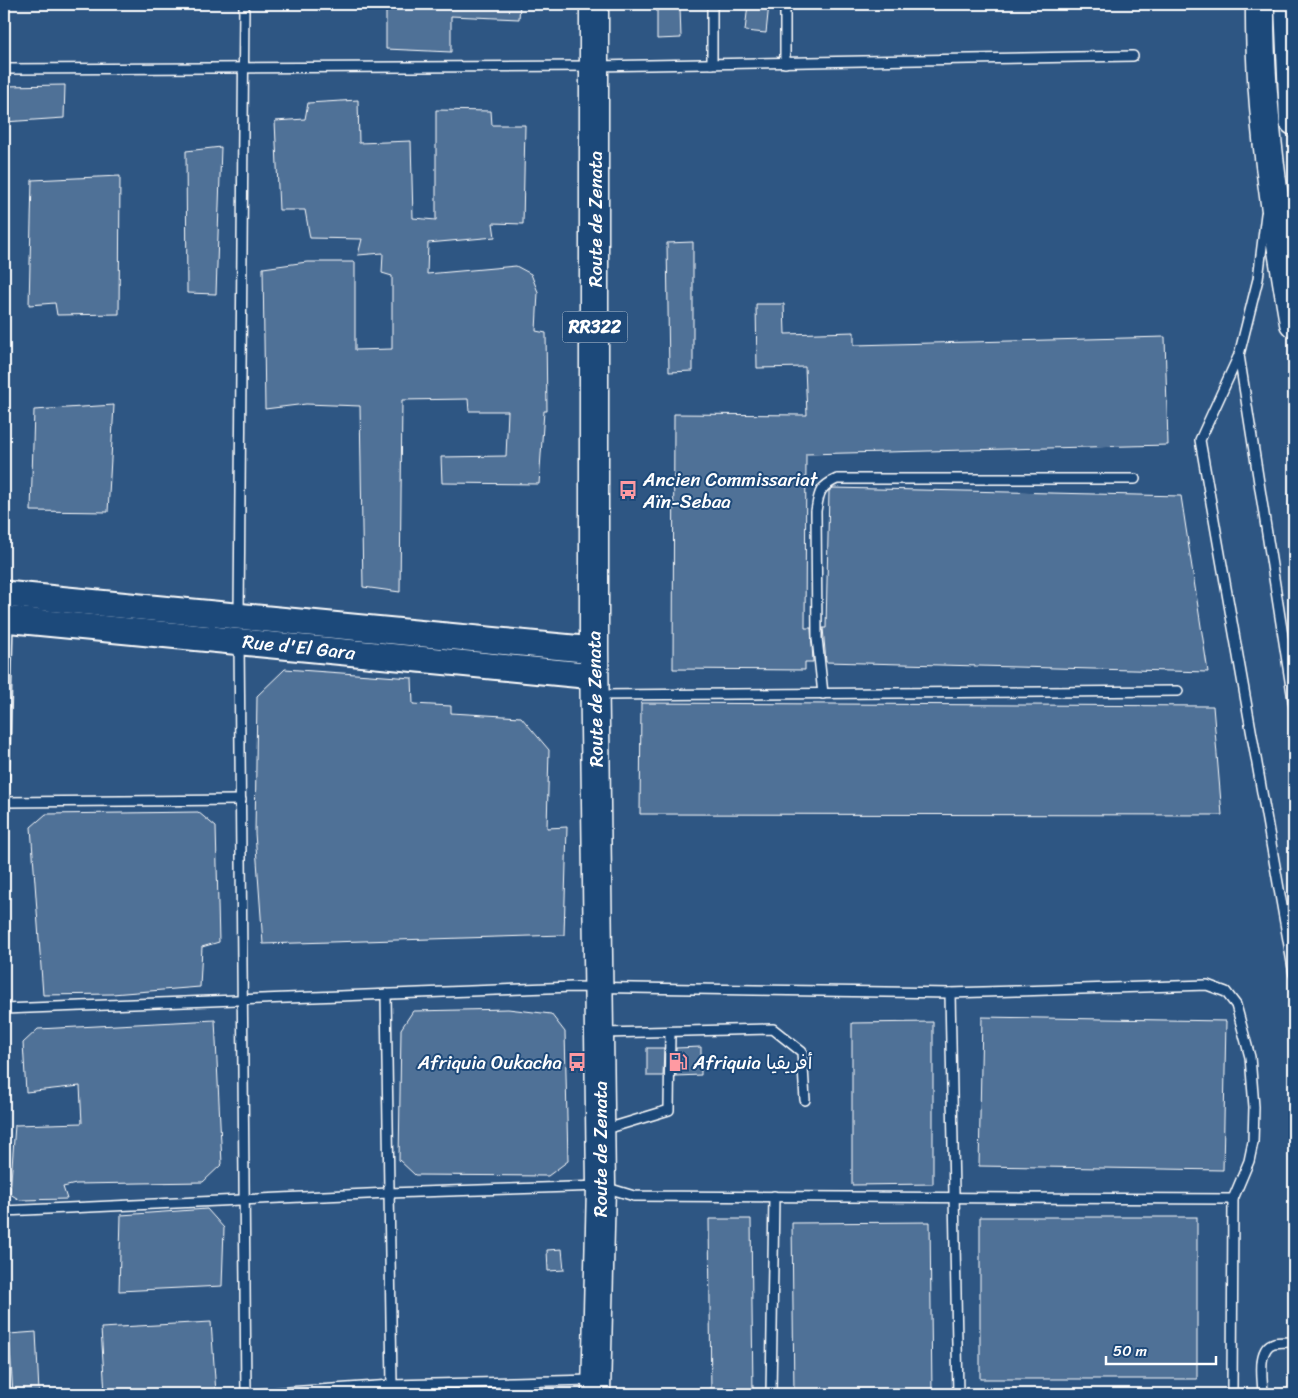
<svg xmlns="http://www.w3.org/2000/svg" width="1298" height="1398" viewBox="0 0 1298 1398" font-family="Sriracha,'Playpen Sans Arabic',sans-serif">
<rect width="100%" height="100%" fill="#1f4a7a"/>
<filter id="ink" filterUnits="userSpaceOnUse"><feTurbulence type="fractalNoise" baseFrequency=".02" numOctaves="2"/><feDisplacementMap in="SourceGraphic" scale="10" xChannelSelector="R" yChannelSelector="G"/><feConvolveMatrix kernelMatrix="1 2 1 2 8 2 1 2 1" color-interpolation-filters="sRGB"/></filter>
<g filter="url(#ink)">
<rect fill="#2e5683" x="4" y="4" width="1290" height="1390"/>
<g fill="#507197" stroke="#fff">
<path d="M386,4h134l-1,15 -68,-3v36l-65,-3z"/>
<path d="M748,4h21l-3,29 -21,-2z"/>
<path d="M657,8h23l1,30 -24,1z"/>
<path d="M65,85l-1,33 -60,4v-36z"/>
<path d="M358,100l1,43 52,-2 2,77 23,2v-110l55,1 1,14h33l-2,99 -30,-1 2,14 -67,6 -1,31 89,-8 15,8 7,18 -2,39 10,2 1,78h-3l-5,73 -97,-1 -1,-26 65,-1 2,-45h-39l-1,-12 -66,1 -2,192 -37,-5 -3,-181 -54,-2 -41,5 -2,-141 44,-6h48v88l37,-1v-73l-10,-3 1,-20 -25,2 4,-16 -52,-1 -5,-28h-26l-4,-89 30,-2 3,-16z"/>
<path d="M221,147l-5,147 -29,-1 -1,-142z"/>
<path d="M120,176l-1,138 -62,1 -2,-12 -26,2 3,-125z"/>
<path d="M693,242v129l-24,1 -2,-129z"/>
<path d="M756,304h28l1,30 69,-2v13l311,-8 3,108 -362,9 -1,174h6l2,34h-8v8l-132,-1 1,-255 133,1 -2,-48 -48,1z"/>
<path d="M114,405l-6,107 -77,-1 3,-101z"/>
<path d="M833,488l348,8 27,176 -382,-10 -3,-34h3l3,-137z"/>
<path d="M285,669l127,9 1,26 38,2v7l70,4 28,33 -2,78 20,-1 -3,108 -301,9 -8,-111 2,-137z"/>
<path d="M641,703l572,3 9,109 -582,-1z"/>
<path d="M198,812l18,15 3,115 -17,5 -2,40 -88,7 -69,1 -12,-168 15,-13z"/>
<path d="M508,1009l43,5 14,18 3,129 -20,15 -133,-1 -16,-15 2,-131 12,-18z"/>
<path d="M982,1017l244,4 -3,149 -244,-4z"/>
<path d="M215,1020l7,144 -19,18 -127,2 -13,3 4,12 -47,1 -10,-6 5,-69 67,-2 -2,-37 -54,6 -3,-49 15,-14z"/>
<path d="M933,1022v162l-81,1v-162z"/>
<path d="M701,1047v28l-25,1v-28z"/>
<path d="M647,1048h17l-1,28h-16z"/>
<path d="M207,1209l17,19 -2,58 -103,5 2,-76z"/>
<rect x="980" y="1217" width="217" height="162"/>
<path d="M709,1219h42l2,175h-42z"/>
<path d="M930,1222l2,172h-138l-2,-171z"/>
<path d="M562,1249l2,21 -16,1 -1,-21z"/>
<path d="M211,1322l5,71 -111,1 -4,-66z"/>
<path d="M36,1332l3,60 -26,2 -4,-60z"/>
</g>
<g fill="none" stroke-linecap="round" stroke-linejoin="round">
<g stroke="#fff" stroke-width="12">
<g id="lane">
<path d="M712,4v60"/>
<path d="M785,4v59"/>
<path d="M4,69l591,-3 538,-10"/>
<path d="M1266,214l-8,65 -19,76 55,351"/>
<path d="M1239,355l-39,85 94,534"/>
<path d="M239,615l5,-611"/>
<path d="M239,642l7,752"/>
<path d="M823,694l-6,-56 -1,-127c3,-18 3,-24 21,-32h298"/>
<path d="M598,695l580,-4"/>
<path d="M4,790l4,-170"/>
<path d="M4,802l237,-2"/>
<path d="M950,993l8,401"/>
<path d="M386,994l6,391"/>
<path d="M4,1009l569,-22 377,6 257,-8 19,7 10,13 14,52 4,50 -1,35 -4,19 -16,38 -1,195"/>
<path d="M603,1033l170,-4 29,23 3,48"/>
<path d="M603,1130l66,-20 1,-78"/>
<path d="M4,1211l385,-18 212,-7 33,10 599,3"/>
<path d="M259,1394l133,-9 201,-5"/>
<path d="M771,1394l3,-198"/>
<path d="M1263,1394c0,-13 -7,-46 11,-51 6,-1 14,-1 20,-1"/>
</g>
</g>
<g stroke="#fff" stroke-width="29">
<g id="secondary">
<path d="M4,594l590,56"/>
<path d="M4,619l590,57"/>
</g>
</g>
<g stroke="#fff" stroke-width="31">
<g id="primary">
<path d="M594,4v646l7,536 -5,208"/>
<path d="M1260,4c-1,107 16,214 34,319"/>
<path d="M1289,4l5,117"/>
</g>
</g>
<use href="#lane" stroke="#1f4a7a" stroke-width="9"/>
<use href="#secondary" stroke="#1f4a7a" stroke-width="25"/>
<use href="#primary" stroke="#1f4a7a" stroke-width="28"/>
</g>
</g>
<defs>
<g id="bus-bare" transform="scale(1.5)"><path d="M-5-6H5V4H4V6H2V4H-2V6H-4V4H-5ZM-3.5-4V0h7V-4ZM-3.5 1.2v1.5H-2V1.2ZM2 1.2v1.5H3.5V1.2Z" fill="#ff9aa2" stroke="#1f4a7a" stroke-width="2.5" paint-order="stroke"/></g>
<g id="fuel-bare" transform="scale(1.5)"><path d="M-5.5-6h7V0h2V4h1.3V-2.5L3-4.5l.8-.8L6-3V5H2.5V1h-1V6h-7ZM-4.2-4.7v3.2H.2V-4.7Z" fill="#ff9aa2" stroke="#1f4a7a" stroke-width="2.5" paint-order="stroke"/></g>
</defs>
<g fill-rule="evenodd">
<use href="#bus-bare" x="628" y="490"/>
<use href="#bus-bare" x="577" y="1062"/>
<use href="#fuel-bare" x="678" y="1062"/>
</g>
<g text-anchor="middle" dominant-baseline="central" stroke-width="4" stroke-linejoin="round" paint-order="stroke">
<rect fill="#1f4a7a" stroke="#bcc9d7" stroke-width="1" x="562.5" y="311.5" width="65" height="31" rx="4"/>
<g font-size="18" font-weight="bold" fill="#fff">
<text x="595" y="327">RR322</text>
</g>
<g font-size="19" fill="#fff" stroke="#1f4a7a">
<text transform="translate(595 219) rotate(-90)">Route de Zenata</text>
<text transform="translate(299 647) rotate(6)">Rue d'El Gara</text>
<text transform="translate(595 699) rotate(-91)">Route de Zenata</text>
<text transform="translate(600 1149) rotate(-90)">Route de Zenata</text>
</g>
<g font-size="19" fill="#fff" stroke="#1f4a7a" text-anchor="start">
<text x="643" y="479">Ancien Commissariat<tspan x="643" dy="22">Aïn-Sebaa</tspan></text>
<text x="562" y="1062" text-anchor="end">Afriquia Oukacha</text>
<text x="693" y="1062">Afriquia أفريقيا</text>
</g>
</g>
<rect width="1298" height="1398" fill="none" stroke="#1f4a7a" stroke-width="20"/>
<rect x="10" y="10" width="1278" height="1378" fill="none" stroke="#fff" stroke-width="2" filter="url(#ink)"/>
<path d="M1106 1356v8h110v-8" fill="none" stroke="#ffffff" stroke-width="2.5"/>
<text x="1113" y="1356" font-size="15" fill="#ffffff" stroke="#1f4a7a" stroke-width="4" paint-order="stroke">50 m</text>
</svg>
